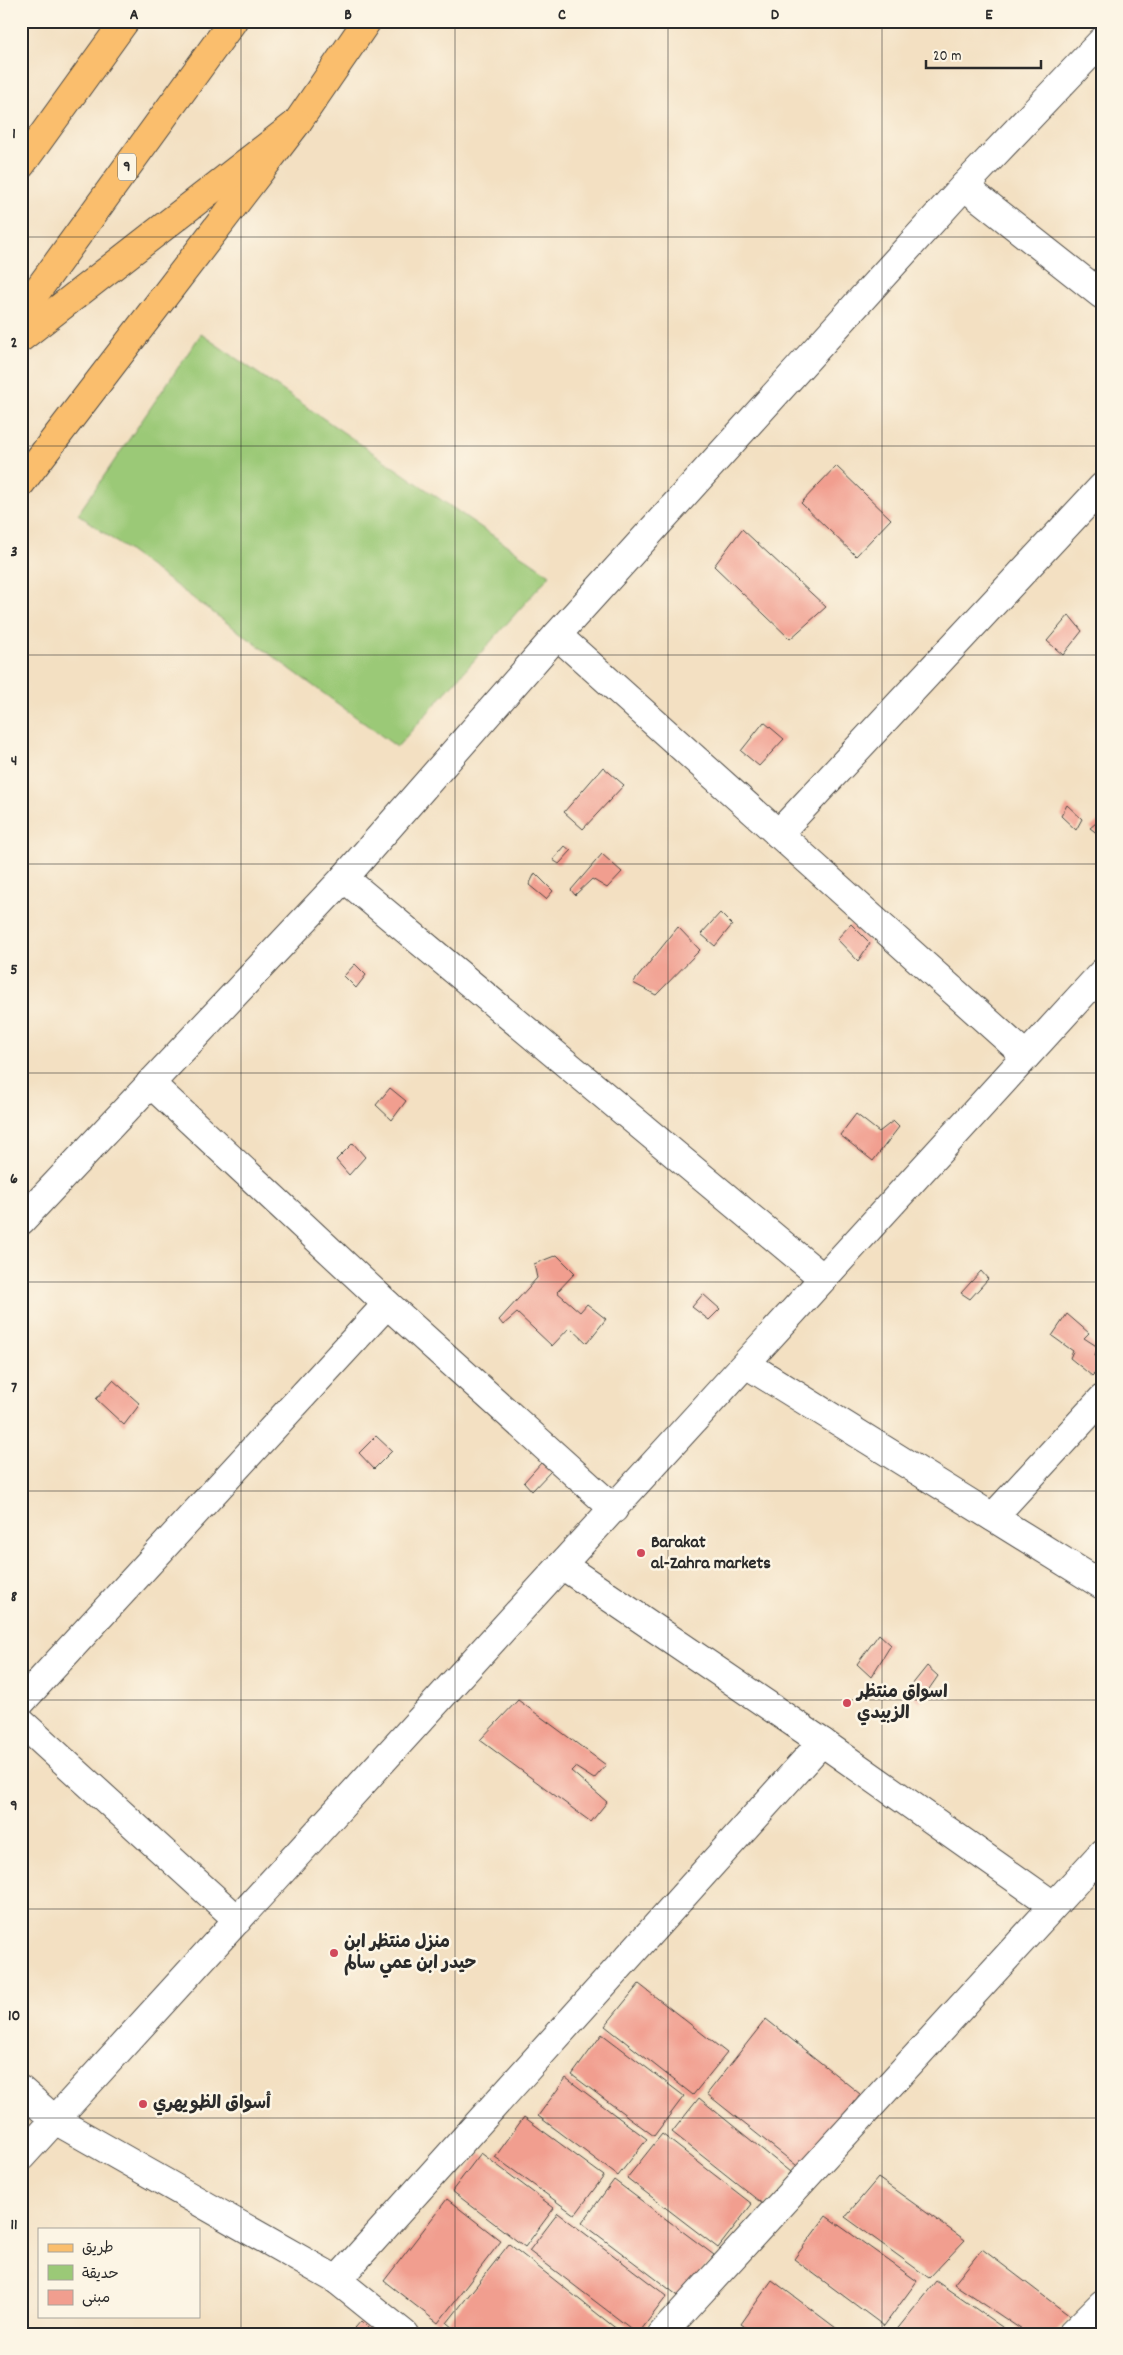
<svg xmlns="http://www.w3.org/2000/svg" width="1123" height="2355" viewBox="0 0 1123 2355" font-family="Dekko,'Playpen Sans Arabic',sans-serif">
<rect width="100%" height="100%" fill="#fcf5e5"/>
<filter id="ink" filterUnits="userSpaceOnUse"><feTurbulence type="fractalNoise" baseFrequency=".02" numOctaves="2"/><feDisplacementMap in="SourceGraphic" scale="10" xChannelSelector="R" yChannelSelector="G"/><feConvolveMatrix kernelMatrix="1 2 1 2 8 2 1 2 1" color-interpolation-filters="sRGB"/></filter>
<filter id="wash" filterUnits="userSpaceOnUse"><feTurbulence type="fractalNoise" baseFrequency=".0096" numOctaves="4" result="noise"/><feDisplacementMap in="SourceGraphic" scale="20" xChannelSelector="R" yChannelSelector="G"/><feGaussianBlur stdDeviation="1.12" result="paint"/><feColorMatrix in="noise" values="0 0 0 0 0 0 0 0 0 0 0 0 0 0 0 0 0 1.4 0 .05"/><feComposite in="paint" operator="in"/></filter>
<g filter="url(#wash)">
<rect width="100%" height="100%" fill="#f3e0c2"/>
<path fill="#9bc977" stroke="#637a51" d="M201,334l349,241 -153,172 -319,-233z"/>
<g id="blocks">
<g fill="#f19e8f">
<path d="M836,466l55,53 -35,37 -55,-53z"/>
<path d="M742,529l84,78 -36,32 -76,-73z"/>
<path d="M1069,615l13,16 -19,24 -16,-14z"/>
<path d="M764,722l20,17 -25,27 -18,-15z"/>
<path d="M603,767l21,18 -41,44 -19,-17z"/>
<path d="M1067,805l15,14 -6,11 -15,-14z"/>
<path d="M1102,818v19l-12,-9z"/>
<path d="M565,846l6,5 -12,13 -6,-4z"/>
<path d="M602,854l20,18 -15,16 -15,-9 -17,16 -4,-5z"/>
<path d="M535,873l18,18 -7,8 -17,-14z"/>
<path d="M720,913l12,12 -17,21 -14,-12z"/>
<path d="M851,924l19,19 -12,18 -21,-22z"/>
<path d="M678,927l22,23 -44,45 -23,-12z"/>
<path d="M355,964l11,11 -10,13 -12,-12z"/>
<path d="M390,1088l16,13 -14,19 -16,-15z"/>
<path d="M856,1114l23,18 14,-11 6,6 -26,34 -33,-26z"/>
<path d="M353,1143l12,14 -16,18 -13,-15z"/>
<path d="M557,1255l18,18 -18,19 23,20 7,-8 19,15 -19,24 -17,-16 -18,19 -35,-33 -14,12 -4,-5 38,-42 -3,-14z"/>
<path d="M981,1271l7,8 -18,20 -9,-6z"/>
<path d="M703,1294l17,15 -11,11 -17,-13z"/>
<path d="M1067,1314l22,19 -5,5 14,9 -3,8 7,11 -10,10 -22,-18 3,-7 -21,-15z"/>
<path d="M113,1380l27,24 -16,21 -28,-26z"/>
<path d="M376,1436l16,15 -18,18 -15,-16z"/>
<path d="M541,1463l10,8 -19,20 -8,-9z"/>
<path d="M879,1634l12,11 -20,32 -14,-13z"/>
<path d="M927,1666l11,10 -18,26 -13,-11z"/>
<path d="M518,1700l88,65 -12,14 -19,-12 -4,4 36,31 -16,20 -111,-82z"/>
<path d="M639,1984l88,69 -34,42 -88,-69z"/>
<path d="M766,2019l94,75 -59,75 -94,-75z"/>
<path d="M602,2034l82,62 -30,40 -82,-61z"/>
<path d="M566,2078l81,61 -29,37 -80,-60z"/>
<path d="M699,2098l91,74 -26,33 -92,-73z"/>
<path d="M524,2117l80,59 -29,39 -80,-58z"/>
<path d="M662,2134l90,70 -34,44 -91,-70z"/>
<path d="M481,2153l73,55 -29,39 -73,-56z"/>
<path d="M878,2178l87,62 -36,38 -84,-61z"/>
<path d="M614,2180l100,75 -33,43 -99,-75z"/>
<path d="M447,2199l54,42 -63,82 -54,-42z"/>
<path d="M558,2213l109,83 -29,38 -109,-83z"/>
<path d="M826,2216l91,65 -33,45 -90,-67z"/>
<path d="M509,2244l114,90h-163l-13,-11z"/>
<path d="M982,2249l88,67 -15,18h-27l-74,-50z"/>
<path d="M772,2280l72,54h-89l-14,-10z"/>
<path d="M936,2281l76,53h-114l-3,-2z"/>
<path d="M361,2321l15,13h-26z"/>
</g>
</g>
</g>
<g filter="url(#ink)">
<use href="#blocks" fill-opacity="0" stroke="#494642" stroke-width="1"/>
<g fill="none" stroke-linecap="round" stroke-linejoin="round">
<g stroke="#494642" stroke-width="30">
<g id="minor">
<path d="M964,186l138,109"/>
<path d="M557,635l469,421"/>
<path d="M778,834l324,-347"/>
<path d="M344,878l479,400"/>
<path d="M150,1083l237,221 227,205"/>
<path d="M21,1221l323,-343 213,-243 407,-449 138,-145"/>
<path d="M746,1364l356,221"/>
<path d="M993,1517l109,-118"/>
<path d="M562,1565l260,177 231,163"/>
<path d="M21,1702l366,-398"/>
<path d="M21,1722l217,198"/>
<path d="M21,2090l34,30 282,160 67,54"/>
<path d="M21,2157l1081,-1184"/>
<path d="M337,2280l485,-538"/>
<path d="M662,2334l440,-481"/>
<path d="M1072,2334l30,-30"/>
</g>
</g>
<g stroke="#494642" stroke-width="30">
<path id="major" d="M21,483l276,-360 70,-102"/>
</g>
<g stroke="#494642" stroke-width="30">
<g id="highway">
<path d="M21,165l104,-144"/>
<path d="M21,313l212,-292"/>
<path d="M21,338l276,-215"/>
</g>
</g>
<use href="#minor" stroke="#fff" stroke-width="28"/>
<use href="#major" stroke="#fabe6d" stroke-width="28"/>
<use href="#highway" stroke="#fabe6d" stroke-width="28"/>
</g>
</g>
<path fill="none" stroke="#2b2b2b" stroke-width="1" stroke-opacity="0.55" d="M241,21v2313M455,21v2313M668,21v2313M882,21v2313M21,237h1081M21,446h1081M21,655h1081M21,864h1081M21,1073h1081M21,1282h1081M21,1491h1081M21,1700h1081M21,1909h1081M21,2118h1081"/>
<g fill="#d1495b" stroke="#fcf5e5" stroke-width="2">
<circle cx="641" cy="1553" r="5"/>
<circle cx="847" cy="1703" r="5"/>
<circle cx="334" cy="1953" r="5"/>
<circle cx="143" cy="2104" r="5"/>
</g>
<g text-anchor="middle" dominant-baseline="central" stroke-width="5" stroke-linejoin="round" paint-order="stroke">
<rect fill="#fcf5e5" stroke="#6a6863" stroke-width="1" x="118" y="153.5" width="18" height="27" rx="4"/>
<g font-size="16" font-weight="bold" fill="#2b2b2b">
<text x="127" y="167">9</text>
</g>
<g font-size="18" font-weight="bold" fill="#2b2b2b" stroke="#fcf5e5" text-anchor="start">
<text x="651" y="1543">Barakat<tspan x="651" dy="21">al-Zahra markets</tspan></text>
<text x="857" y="1693">اسواق منتظر<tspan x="857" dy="21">الزبيدي</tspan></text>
<text x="344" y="1943">منزل منتظر ابن<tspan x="344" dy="21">حيدر ابن عمي سالم</tspan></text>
<text x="153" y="2104">أسواق الظويهري</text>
</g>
</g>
<rect width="1123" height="2355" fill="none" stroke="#fcf5e5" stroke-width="55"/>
<rect x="38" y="2228" width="162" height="90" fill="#fcf5e5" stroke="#a8a49b"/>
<rect x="48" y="2244" width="25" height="8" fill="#fabe6d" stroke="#a8a49b"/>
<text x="82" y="2252" font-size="15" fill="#2b2b2b">طريق</text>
<rect x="48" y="2265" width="25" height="15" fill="#9bc977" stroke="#a8a49b"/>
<text x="82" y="2278" font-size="15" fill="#2b2b2b">حديقة</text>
<rect x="48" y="2290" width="25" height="15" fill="#f19e8f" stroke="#a8a49b"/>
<text x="82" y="2302" font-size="15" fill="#2b2b2b">مبنى</text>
<path d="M926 60v8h115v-8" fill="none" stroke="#2b2b2b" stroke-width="2.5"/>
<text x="933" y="60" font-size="15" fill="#2b2b2b" stroke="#fcf5e5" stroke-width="4" paint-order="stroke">20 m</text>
<rect x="28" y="28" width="1068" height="2300" fill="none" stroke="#2b2b2b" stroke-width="2"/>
<g font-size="16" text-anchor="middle" font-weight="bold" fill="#2b2b2b">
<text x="134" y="19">A</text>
<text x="348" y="19">B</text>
<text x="562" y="19">C</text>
<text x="775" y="19">D</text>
<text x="989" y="19">E</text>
<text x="14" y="138">1</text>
<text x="14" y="347">2</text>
<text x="14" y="556">3</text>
<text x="14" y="765">4</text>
<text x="14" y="974">5</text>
<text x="14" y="1183">6</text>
<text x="14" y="1392">7</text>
<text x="14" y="1601">8</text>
<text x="14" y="1810">9</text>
<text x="14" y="2020">10</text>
<text x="14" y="2229">11</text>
</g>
</svg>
